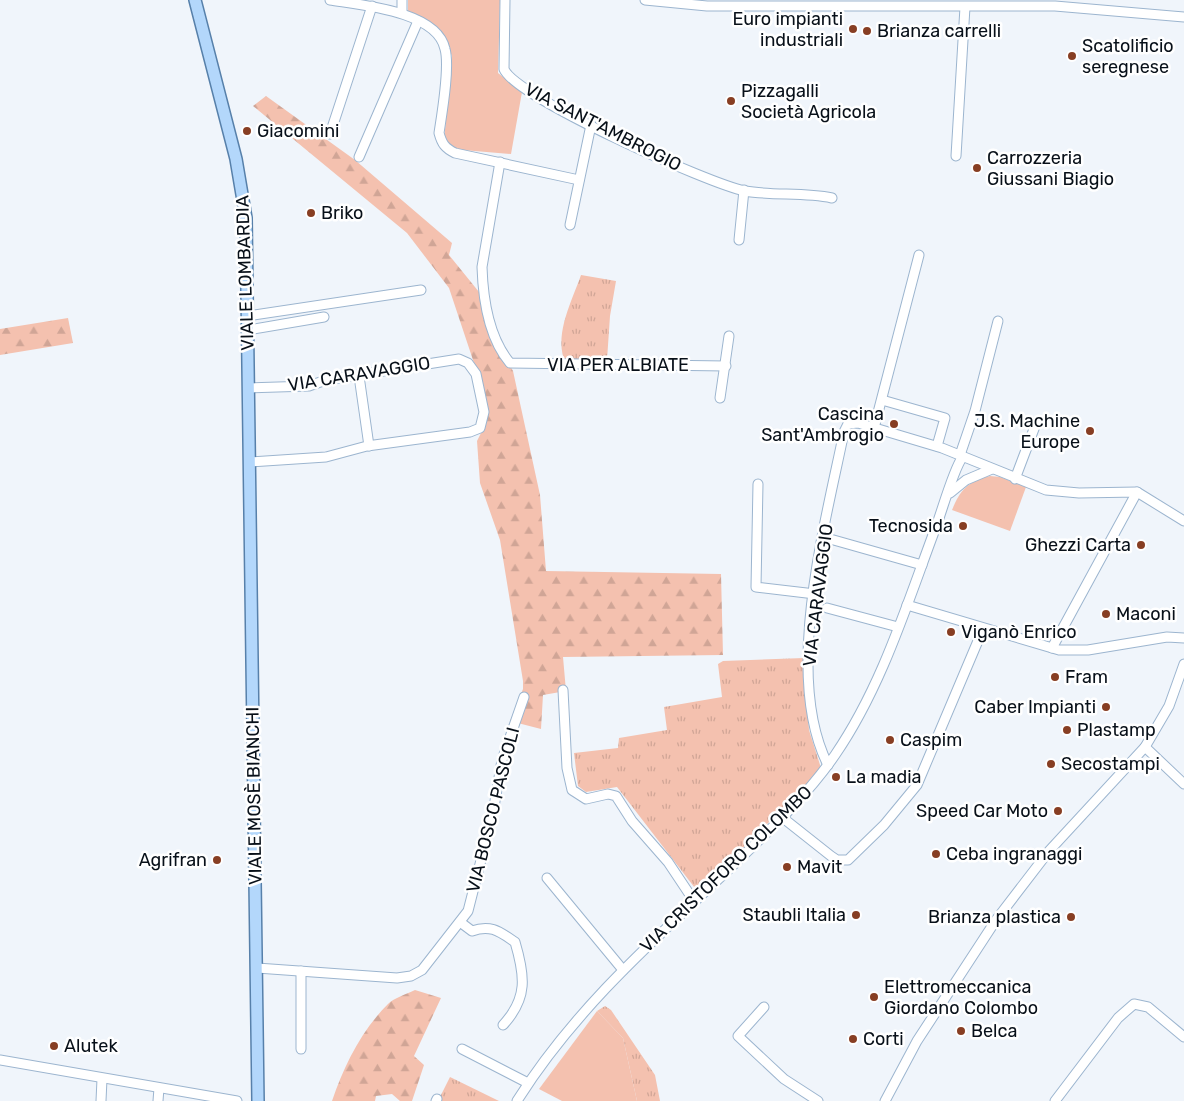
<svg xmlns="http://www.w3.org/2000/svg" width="1184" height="1101" viewBox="0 0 1184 1101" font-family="Rubik,sans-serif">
<defs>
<pattern id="grass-tufts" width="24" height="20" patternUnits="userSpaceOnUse" patternTransform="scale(1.25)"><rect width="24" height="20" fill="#f4c1af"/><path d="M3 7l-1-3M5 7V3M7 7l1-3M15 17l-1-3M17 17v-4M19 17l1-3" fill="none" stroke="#d0a596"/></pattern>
<pattern id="forest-firs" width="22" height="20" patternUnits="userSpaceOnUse" patternTransform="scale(1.25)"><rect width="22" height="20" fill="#f4c1af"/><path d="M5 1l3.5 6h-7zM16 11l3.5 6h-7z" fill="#d0a596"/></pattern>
</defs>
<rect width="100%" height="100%" fill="#f0f5fb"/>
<g fill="url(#grass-tufts)">
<path d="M581,275l35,6 -6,35 -3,44 -43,-1c-9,-27 8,-58 17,-84z"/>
<path d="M804,658l5,72 12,38 -9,12 -114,112 -81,-105 -31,5 -8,-6 -4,-33 44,-5 1,-10 48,-8 -3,-23 58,-10 -4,-33 5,-3z"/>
<path d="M605,1006l6,4 44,65 5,26h-23l-14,-63 -26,-27z"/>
<path d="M450,1077l49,24h-61z"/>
</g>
<g fill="url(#forest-firs)">
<path d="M266,96l89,64 97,83 -3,12 30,37 8,34 26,45 27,124 6,76 175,3 2,81 -160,2 3,34 -23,4 -2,34 -31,-8 13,-32v-8l-23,-141 -20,-57 -3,-42 8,-16 2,-11 -5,-27 -33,-99 -42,-55 -154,-127z"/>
<path d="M68,318l5,25 -73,12v-26z"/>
<path d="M415,990l26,8 -27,58 10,9 -12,36h-12l-8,-7 -16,2 -1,5h-43c12,-35 29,-70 56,-97 6,-6 19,-10 27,-14z"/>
</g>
<g fill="#f4c1af">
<path d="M408,0h92l-2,73 24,19 -11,62 -60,-5 -7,-9 8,-84 -9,-21 -35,-24z"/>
<path d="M990,476l10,1 26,10 -16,44 -58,-21c8,-20 16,-29 38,-34z"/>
<path d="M597,1011l26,27 14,63h-75l-23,-12z"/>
</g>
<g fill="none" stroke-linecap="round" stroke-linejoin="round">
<g stroke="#9cb5cf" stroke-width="11">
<g id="minor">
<path d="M330,0c31,5 107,11 115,49 5,18 -3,64 -6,84 3,11 6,15 16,20l124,27"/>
<path d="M505,0l-1,69c11,28 205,115 241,122 28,5 59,1 87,7"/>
<path d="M645,0l62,6h348l129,11"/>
<path d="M402,13v-13"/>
<path d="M330,134l42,-128"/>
<path d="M956,156l9,-149"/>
<path d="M359,157l59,-136"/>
<path d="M500,162l-18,105c1,32 7,71 28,96l216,3"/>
<path d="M570,225l21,-100"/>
<path d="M739,240l5,-50"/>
<path d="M247,316l174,-26"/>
<path d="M248,330l76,-13"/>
<path d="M359,376l10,70"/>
<path d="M249,388l60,-2 17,-6 133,-21 9,4 8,11 8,38 -4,16 -10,4 -103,14 -41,11 -76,5"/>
<path d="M720,398l9,-62"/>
<path d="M882,400l63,18 -8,28"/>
<path d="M874,428l45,-173"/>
<path d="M962,458l-1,-6 14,-41 23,-90"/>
<path d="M1015,479l22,-58"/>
<path d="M758,484l-2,103 59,7"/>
<path d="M950,493l16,-13 26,-11"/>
<path d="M823,537l99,28"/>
<path d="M907,605l152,45h29l79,-13 17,1"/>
<path d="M827,608l71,19"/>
<path d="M1052,648l85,-156"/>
<path d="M563,690l4,78 5,22 14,9 22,-5 8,2 16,25 36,41 26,39"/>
<path d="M1145,747l39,37"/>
<path d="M828,765c-45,-88 -3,-240 16,-333l4,-8 10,-1 84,25 104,42 33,3 58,-1 47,29"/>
<path d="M783,818l48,38 6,4h11l36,-35 33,-40 66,-156"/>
<path d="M547,878l76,92"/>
<path d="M460,922l12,9c19,-7 28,1 43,11 10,34 13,56 -12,83"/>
<path d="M257,968l140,10 14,-2 11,-6 46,-59 25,-98 9,-53 22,-63"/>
<path d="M301,971v78"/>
<path d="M764,1007l-26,29 46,43 34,22"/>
<path d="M462,1049l66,34"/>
<path d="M0,1060l237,41"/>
<path d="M101,1101l1,-22"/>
<path d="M158,1101l1,-13"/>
<path d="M436,1101l1,-2"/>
<path d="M517,1101c55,-88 132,-157 207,-227 39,-38 80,-74 111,-119 46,-67 71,-148 99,-223 7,-17 19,-62 28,-74"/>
<path d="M885,1101l32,-60 79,-121 53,-69 96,-104 24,-41 15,-42"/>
<path d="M1055,1101l63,-83 16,-14 14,3 36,30"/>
</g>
</g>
<g stroke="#5780aa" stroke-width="14">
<path id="major" d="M195,0l41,159 10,59 12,883"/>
</g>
<use href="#minor" stroke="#fff" stroke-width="9"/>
<use href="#major" stroke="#b3d7fb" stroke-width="11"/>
</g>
<g fill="#873e23" stroke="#fff" stroke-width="2">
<circle cx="853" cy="29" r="5"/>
<circle cx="867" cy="31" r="5"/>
<circle cx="1072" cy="56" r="5"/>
<circle cx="731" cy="101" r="5"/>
<circle cx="247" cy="131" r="5"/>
<circle cx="977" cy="168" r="5"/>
<circle cx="311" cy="213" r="5"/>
<circle cx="894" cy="424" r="5"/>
<circle cx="1090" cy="431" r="5"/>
<circle cx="963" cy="526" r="5"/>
<circle cx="1141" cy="545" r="5"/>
<circle cx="1106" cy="614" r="5"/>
<circle cx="951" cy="632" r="5"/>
<circle cx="1055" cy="677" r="5"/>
<circle cx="1106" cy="707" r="5"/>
<circle cx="1067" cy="730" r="5"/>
<circle cx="890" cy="740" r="5"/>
<circle cx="1051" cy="764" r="5"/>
<circle cx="836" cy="777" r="5"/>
<circle cx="1058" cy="811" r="5"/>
<circle cx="936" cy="854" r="5"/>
<circle cx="217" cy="860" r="5"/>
<circle cx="787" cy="867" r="5"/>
<circle cx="856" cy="915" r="5"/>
<circle cx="1071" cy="917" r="5"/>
<circle cx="874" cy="997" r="5"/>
<circle cx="961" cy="1031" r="5"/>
<circle cx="853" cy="1039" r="5"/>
<circle cx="54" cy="1046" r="5"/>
</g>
<g text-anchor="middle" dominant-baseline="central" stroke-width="5" stroke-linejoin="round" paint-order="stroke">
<g font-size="18" fill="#081019" stroke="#fff" text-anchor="start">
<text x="843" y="19" text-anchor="end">Euro impianti<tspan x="843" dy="21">industriali</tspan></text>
<text x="877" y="31">Brianza carrelli</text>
<text x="1082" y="46">Scatolificio<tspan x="1082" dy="21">seregnese</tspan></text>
<text x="741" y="91">Pizzagalli<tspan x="741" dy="21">Società Agricola</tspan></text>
<text x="257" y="131">Giacomini</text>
<text x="987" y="158">Carrozzeria<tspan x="987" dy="21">Giussani Biagio</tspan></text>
<text x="321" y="213">Briko</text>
<text x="884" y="414" text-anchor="end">Cascina<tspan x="884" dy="21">Sant'Ambrogio</tspan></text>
<text x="1080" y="421" text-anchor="end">J.S. Machine<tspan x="1080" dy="21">Europe</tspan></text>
<text x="953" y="526" text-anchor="end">Tecnosida</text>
<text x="1131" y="545" text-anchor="end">Ghezzi Carta</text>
<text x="1116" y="614">Maconi</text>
<text x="961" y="632">Viganò Enrico</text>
<text x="1065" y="677">Fram</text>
<text x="1096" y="707" text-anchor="end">Caber Impianti</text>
<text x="1077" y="730">Plastamp</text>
<text x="900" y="740">Caspim</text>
<text x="1061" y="764">Secostampi</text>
<text x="846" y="777">La madia</text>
<text x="1048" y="811" text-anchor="end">Speed Car Moto</text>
<text x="946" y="854">Ceba ingranaggi</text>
<text x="207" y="860" text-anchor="end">Agrifran</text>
<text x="797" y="867">Mavit</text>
<text x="846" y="915" text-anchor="end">Staubli Italia</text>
<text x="1061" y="917" text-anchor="end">Brianza plastica</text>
<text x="884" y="987">Elettromeccanica<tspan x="884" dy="21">Giordano Colombo</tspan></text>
<text x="971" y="1031">Belca</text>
<text x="863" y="1039">Corti</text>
<text x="64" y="1046">Alutek</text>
</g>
<g font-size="18" fill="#081019" stroke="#fff">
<text transform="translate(603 127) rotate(27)">VIA SANT'AMBROGIO</text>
<text transform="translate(245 273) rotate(-92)">VIALE LOMBARDIA</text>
<text x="618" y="365">VIA PER ALBIATE</text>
<text transform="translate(359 374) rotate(-9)">VIA CARAVAGGIO</text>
<text transform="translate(818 595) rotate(-83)">VIA CARAVAGGIO</text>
<text transform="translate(254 796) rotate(-91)">VIALE MOSÈ BIANCHI</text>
<text transform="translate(493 810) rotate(-76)">VIA BOSCO PASCOLI</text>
<text transform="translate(726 869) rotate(-44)">VIA CRISTOFORO COLOMBO</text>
</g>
</g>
</svg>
